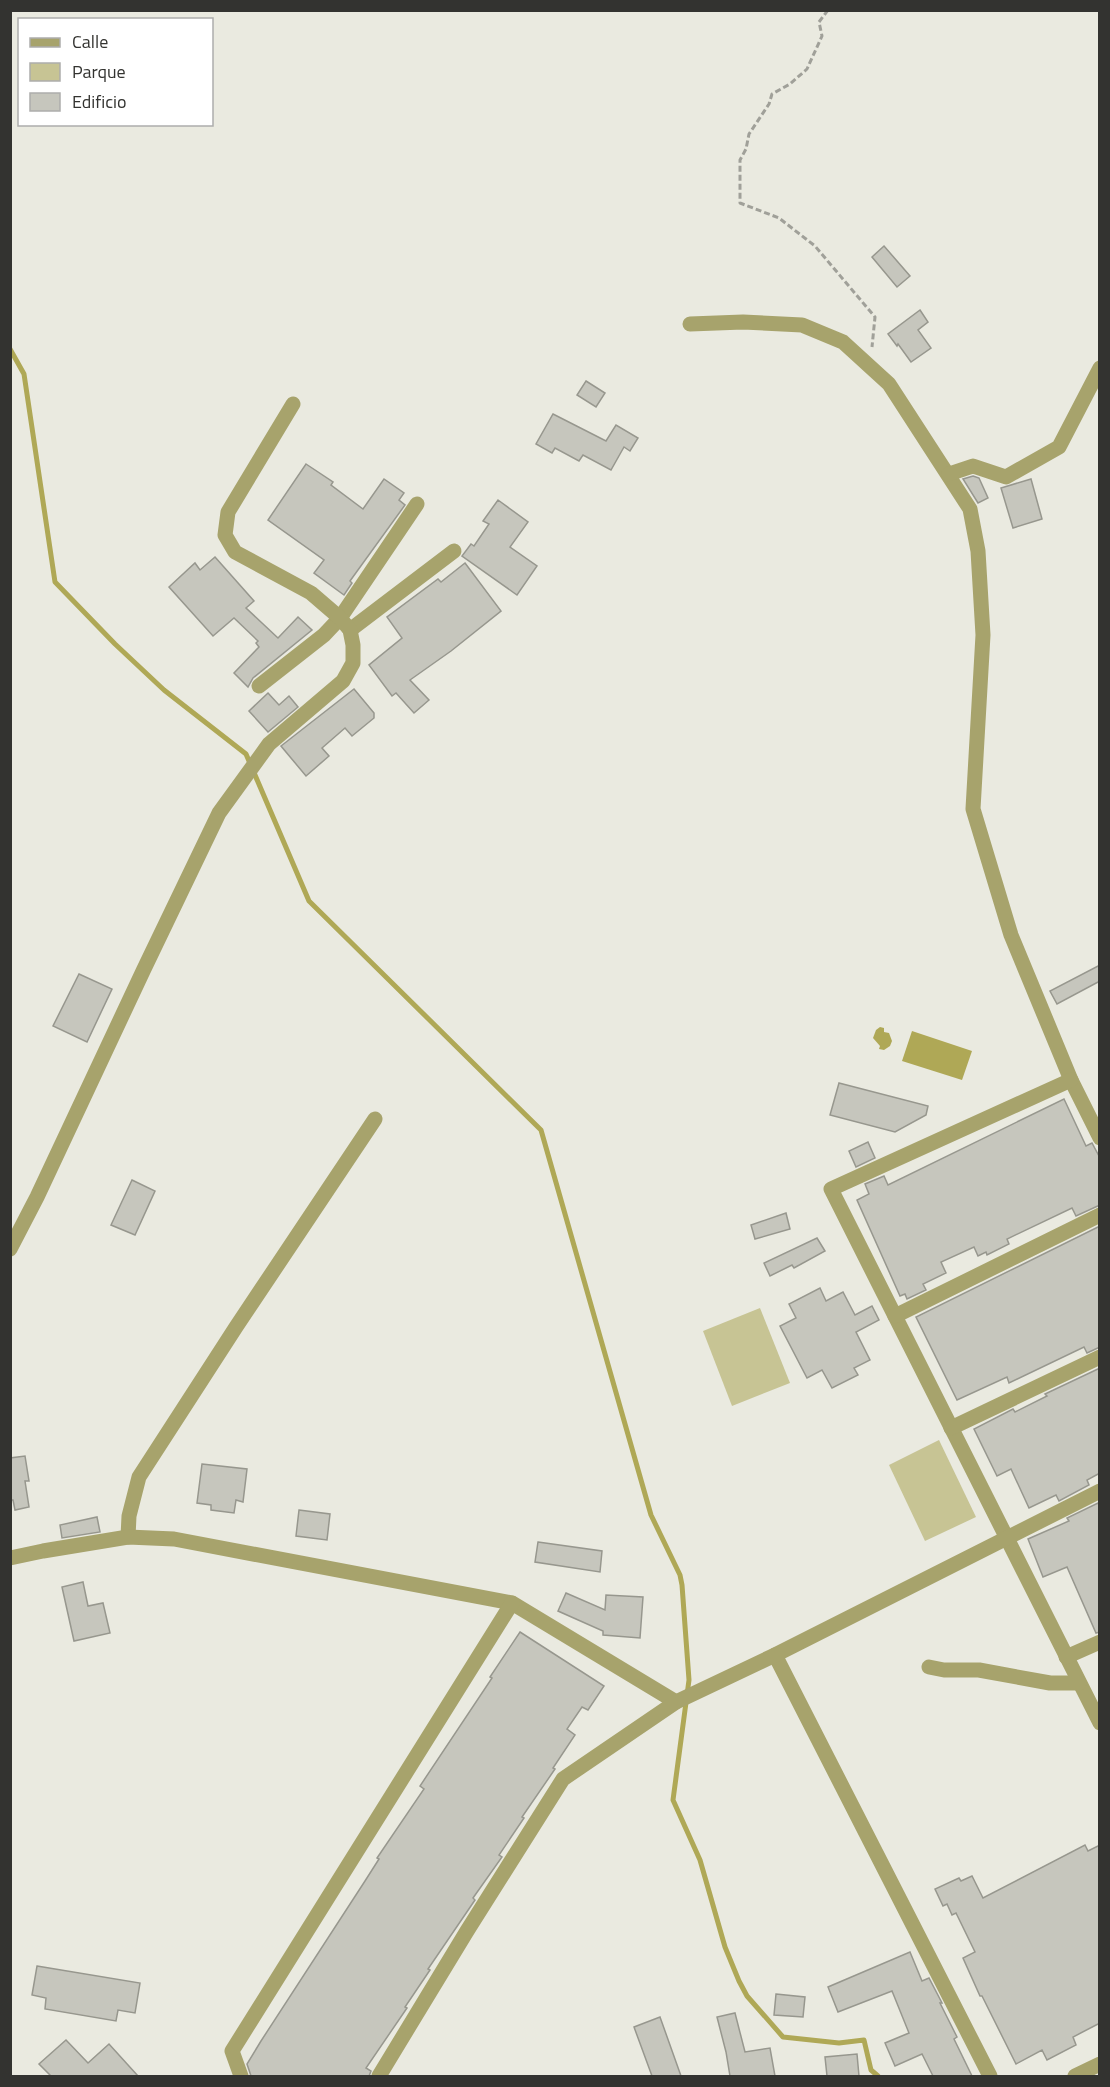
<svg xmlns="http://www.w3.org/2000/svg" width="1110" height="2087" viewBox="0 0 1110 2087" font-family="'Titillium Web',sans-serif">
<rect width="100%" height="100%" fill="#eaeae0"/>
<g fill="#c7c494">
<path d="M760,1308l30,75 -58,23 -29,-75z"/>
<path d="M939,1440l37,77 -51,24 -36,-76z"/>
</g>
<g fill="#afa856">
<path d="M880,1027l4,1v4l5,1 3,8 -2,5 -6,4 -5,-1 1,-3 -7,-8 3,-8z"/>
<path d="M912,1031l60,20 -10,29 -60,-19z"/>
</g>
<g fill="none" stroke-linecap="round" stroke-linejoin="round">
<path stroke="#afa856" stroke-width="5" d="M10,349l14,25 31,208 60,62 49,46 82,64 63,147 232,229 110,385 29,60 2,10 7,95 -16,120 27,60 25,87 14,34 8,15 36,41 56,6 25,-3 7,30 7,6"/>
</g>
<g fill="#c6c6bd" stroke="#97978e" stroke-width="1.5">
<path d="M884,246l26,30 -13,11 -25,-30z"/>
<path d="M920,310l8,12 -10,8 13,18 -20,14 -13,-18 -1,2 -9,-12z"/>
<path d="M586,381l19,12 -9,14 -19,-12z"/>
<path d="M553,414l53,27 10,-16 22,13 -8,13 -6,-4 -13,23 -28,-15 -4,6 -24,-13 -3,5 -16,-9z"/>
<path d="M306,464l27,18 -2,3 32,24 21,-30 20,14 -5,7 6,5 -55,76 2,2 -8,12 -30,-22 10,-13 -56,-40z"/>
<path d="M973,476l6,2 9,20 -10,5 -15,-24z"/>
<path d="M1031,479l11,40 -29,9 -12,-40z"/>
<path d="M498,500l30,22 -18,25 27,19 -20,29 -55,-39 9,-12 3,2 15,-22 -6,-3z"/>
<path d="M215,557l39,44 -8,7 32,30 20,-21 14,13 -59,48 -5,9 -14,-14 25,-26 -3,-4 2,-2 -24,-23 -21,18 -44,-49 26,-24 5,7z"/>
<path d="M465,563l36,48 -50,40 -41,29 19,20 -15,13 -18,-20 -4,3 -23,-31 33,-27 -15,-21 51,-38 3,3z"/>
<path d="M354,689l20,24v5l-22,18 -7,-8 -23,20 7,8 -23,20 -25,-30z"/>
<path d="M268,693l11,12 10,-9 9,11 -30,25 -19,-21z"/>
<path d="M1100,965v16l-43,23 -7,-13z"/>
<path d="M79,974l33,15 -25,53 -34,-16z"/>
<path d="M839,1083l89,23 -2,9 -31,17 -65,-17z"/>
<path d="M1064,1099l22,47 6,-3 8,15v47l-24,11 -4,-8 -65,31 2,5 -22,11 -1,-3 -8,4 -4,-9 -33,15 5,11 -23,11 3,6 -19,9 -2,-5 -5,2 -43,-96 12,-6 -4,-10 19,-8 4,9z"/>
<path d="M868,1142l7,16 -19,9 -7,-16z"/>
<path d="M132,1180l23,11 -20,44 -24,-10z"/>
<path d="M786,1213l4,16 -35,10 -4,-14z"/>
<path d="M1100,1226v121l-13,6 -3,-6 -75,36 -2,-6 -50,23 -41,-83z"/>
<path d="M817,1238l8,13 -31,17 -2,-3 -22,11 -6,-13z"/>
<path d="M820,1288l6,13 17,-9 12,23 17,-9 7,14 -23,12 14,28 -16,8 4,7 -26,13 -10,-18 -15,8 -27,-52 16,-8 -7,-14z"/>
<path d="M1100,1368v105l-13,7 2,5 -30,16 -3,-6 -27,13 -18,-39 -14,7 -23,-47 39,-20 2,3 32,-16 -2,-2z"/>
<path d="M25,1456l4,25h-4l4,26 -14,3 -2,-10h-3v-42z"/>
<path d="M202,1464l45,5 -4,33 -7,-2 -2,13 -23,-3v-5l-14,-2z"/>
<path d="M1098,1503l2,4v125l-4,1 -29,-66 -24,10 -15,-38 41,-18 -2,-3z"/>
<path d="M299,1510l31,4 -3,26 -31,-4z"/>
<path d="M97,1517l3,15 -38,6 -2,-13z"/>
<path d="M538,1542l64,9 -2,21 -65,-10z"/>
<path d="M83,1582l5,24 15,-3 7,30 -36,8 -12,-54z"/>
<path d="M566,1593l39,17 1,-15 37,2 -3,41 -37,-3v-4l-45,-20z"/>
<path d="M520,1632l84,54 -16,24 -6,-3 -15,22 8,6 -22,33 2,1 -33,48 2,1 -25,37 3,2 -29,41 2,2 -47,69 2,1 -25,37 2,1 -41,60 5,3 -2,5h-118l-4,-12 14,-23 104,-160 14,-22 -2,-1 47,-69 -4,-3 72,-108 -2,-1z"/>
<path d="M1085,1845l3,6 12,-6v178l-27,14 3,8 -29,15 -5,-10 -26,14 -34,-68h-2l-17,-38 12,-6 -19,-39 -4,2 -5,-11 -4,2 -8,-17 24,-11 2,3 11,-5 11,22z"/>
<path d="M910,1952l12,29 7,-3 13,25h-2l17,34 -3,2 18,37h-39l-11,-22 -27,12 -10,-23 24,-10 -17,-42 -54,21 -10,-25z"/>
<path d="M37,1966l103,17 -5,30 -17,-3 -2,11 -71,-12 1,-11 -14,-3z"/>
<path d="M776,1994l29,3 -2,20 -29,-2z"/>
<path d="M735,2013l10,39 25,-4 5,28h-45l-4,-24 -9,-35z"/>
<path d="M660,2017l21,59h-29l-18,-49z"/>
<path d="M66,2040l22,23 21,-19 29,32h-87l-12,-12z"/>
<path d="M857,2054l2,22h-32l-2,-19z"/>
</g>
<g fill="none" stroke-linecap="round" stroke-linejoin="round">
<path stroke="#a0a099" stroke-width="3" stroke-dasharray="6 3" stroke-linecap="butt" d="M828,10l-9,12 3,14 -15,33 -17,15 -18,10 -3,10 -20,30 -3,15 -6,11v43l39,15 36,28 60,71 -3,30"/>
<g stroke="#a7a36c" stroke-width="15">
<path d="M690,324l53,-2 59,3 41,17 46,42 81,125 8,42 5,84 -10,174 38,126 60,145 29,58"/>
<path d="M949,474l24,-8 33,11 53,-30 41,-79"/>
<path d="M350,630l104,-79"/>
<path d="M259,686l65,-51 16,-17 77,-114"/>
<path d="M1071,1080l-240,109 269,534"/>
<path d="M10,1249l27,-52 107,-228 75,-156 50,-69 74,-63 10,-18v-18l-3,-15 -10,-12 -29,-25 -76,-41 -10,-17 3,-23 65,-108"/>
<path d="M895,1316l205,-101"/>
<path d="M951,1428l149,-71"/>
<path d="M128,1537l1,-21 10,-39 97,-150 139,-208"/>
<path d="M10,1558l33,-7 85,-14 46,2 338,64 164,99"/>
<path d="M775,1655l215,421"/>
<path d="M1066,1657l34,-15"/>
<path d="M929,1667l15,3h35l71,13h29"/>
<path d="M241,2076l-9,-25 280,-448"/>
<path d="M379,2076l88,-145 96,-152 113,-77 99,-47 325,-164"/>
<path d="M1075,2076l25,-12"/>
</g>
</g>
<rect width="1110" height="2087" fill="none" stroke="#333330" stroke-width="24"/>
<rect x="18" y="18" width="195" height="108" fill="#ffffff" stroke="#adadac" stroke-width="1.5"/>
<rect x="30" y="38" width="30" height="9" fill="#a7a36c" stroke="#adadac" stroke-width="1.5"/>
<text x="72" y="48" font-size="18" fill="#333330">Calle</text>
<rect x="30" y="63" width="30" height="18" fill="#c7c494" stroke="#adadac" stroke-width="1.5"/>
<text x="72" y="78" font-size="18" fill="#333330">Parque</text>
<rect x="30" y="93" width="30" height="18" fill="#c6c6bd" stroke="#adadac" stroke-width="1.5"/>
<text x="72" y="108" font-size="18" fill="#333330">Edificio</text>
</svg>
